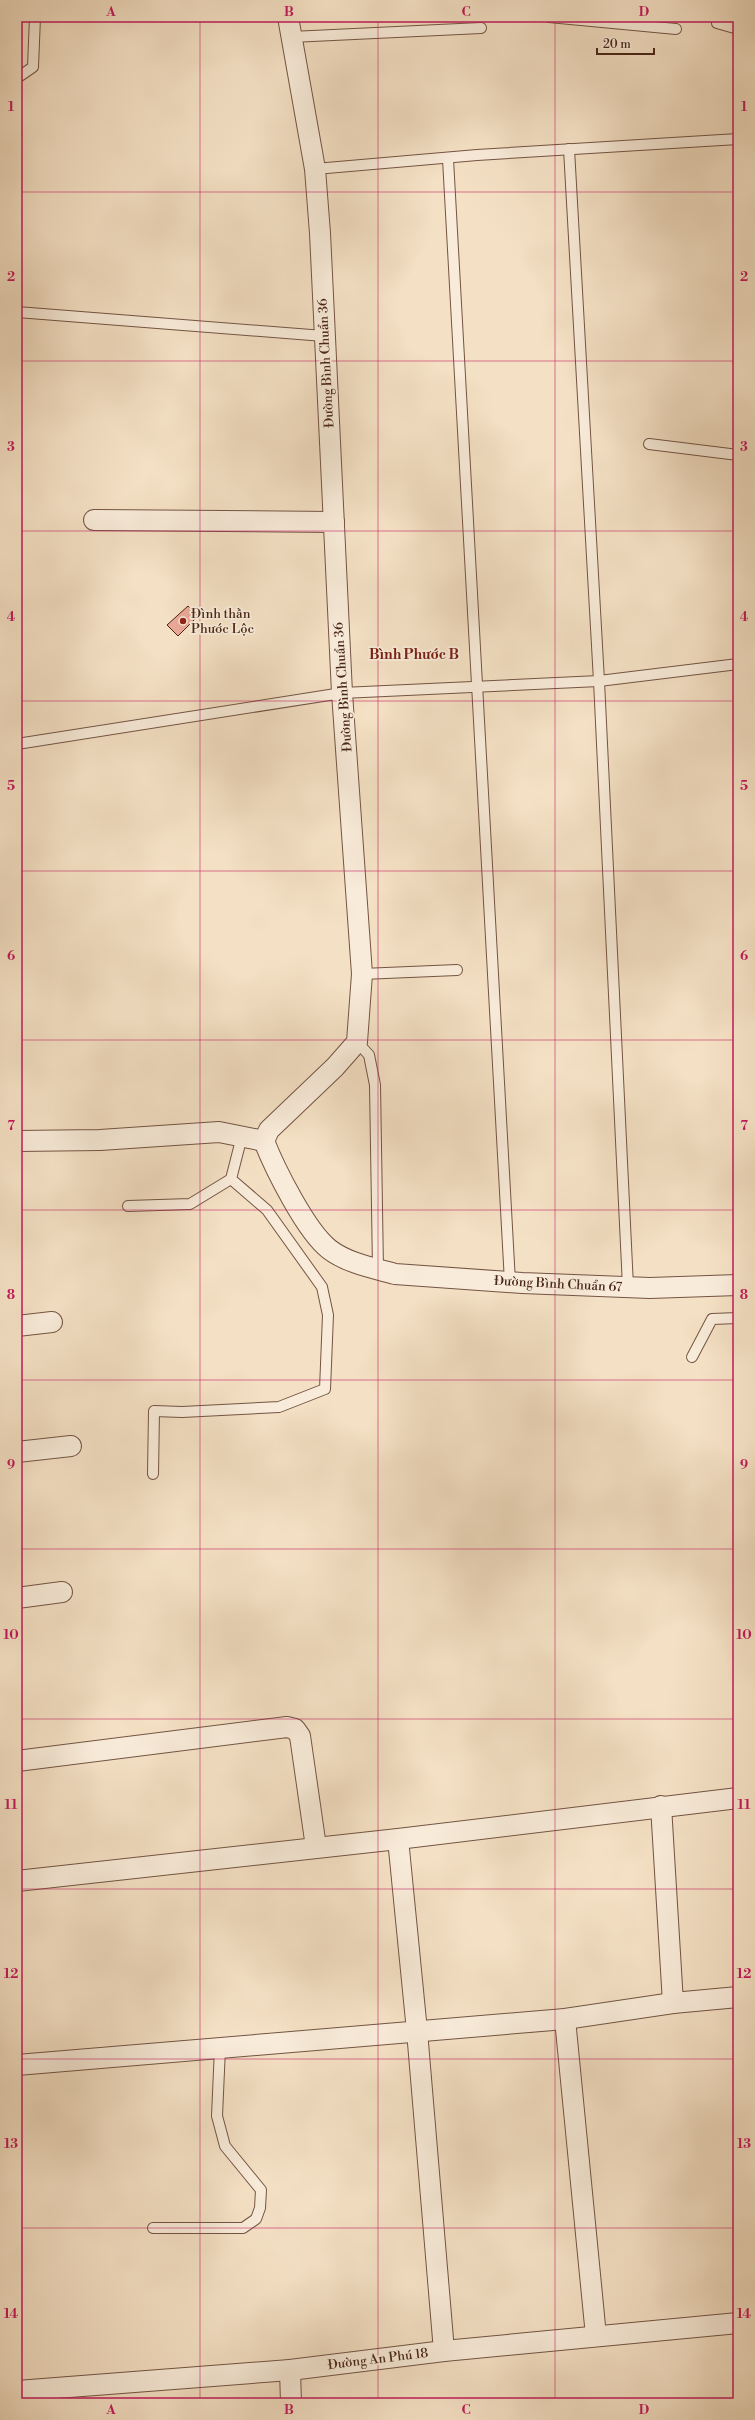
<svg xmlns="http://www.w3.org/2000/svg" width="755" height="2420" viewBox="0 0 755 2420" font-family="'Libre Bodoni',serif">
<rect width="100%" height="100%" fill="#f4e0c4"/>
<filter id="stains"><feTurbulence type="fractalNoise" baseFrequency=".005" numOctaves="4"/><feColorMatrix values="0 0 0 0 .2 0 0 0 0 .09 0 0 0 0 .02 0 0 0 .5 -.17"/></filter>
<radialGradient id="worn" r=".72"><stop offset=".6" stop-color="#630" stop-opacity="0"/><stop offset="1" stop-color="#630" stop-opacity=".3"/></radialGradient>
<path fill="#e9a797" stroke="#492618" d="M188,606l10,10 -20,20 -11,-11z"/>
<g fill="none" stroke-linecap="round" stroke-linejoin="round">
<g stroke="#745443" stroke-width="12">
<g id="lane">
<path d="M549,17l127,12"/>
<path d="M717,17v6l21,6"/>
<path d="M291,37l190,-9"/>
<path d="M17,78l16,-11 2,-50"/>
<path d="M569,149l30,532 29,606"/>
<path d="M448,159l62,1123"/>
<path d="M315,169l162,-14 261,-16"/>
<path d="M17,312l307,24"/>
<path d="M649,444l89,11"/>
<path d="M17,744l325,-51 257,-12 139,-17"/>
<path d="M362,974l95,-4"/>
<path d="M357,1042l12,13 6,30 3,184"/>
<path d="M128,1206l62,-2 41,-25"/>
<path d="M692,1357l20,-38 26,-1"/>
<path d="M153,1474l1,-63 28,1 97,-5 46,-18 3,-74 -6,-28 -55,-77 -36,-31 11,-43"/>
<path d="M153,2228h90l13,-9 4,-11 1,-18 -36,-44 -8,-30 3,-68"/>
</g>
</g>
<g stroke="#745443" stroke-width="22">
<g id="street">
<path d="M288,17l27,152 5,64 22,460 20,281 -5,68 -22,25 -66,63 -5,11c11,28 42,90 65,108 18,14 44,19 66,25l127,9 128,5 88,-3"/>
<path d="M94,520l240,2"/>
<path d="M17,1141l83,-1 119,-8 45,9"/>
<path d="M17,1326l35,-4"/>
<path d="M17,1452l54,-6"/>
<path d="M17,1598l45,-6"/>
<path d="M17,1761l270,-34 8,2 5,7 16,111"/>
<path d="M661,1806l12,197"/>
<path d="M398,1839l19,192 27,320"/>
<path d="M17,1881l381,-42 340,-41"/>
<path d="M565,2019l31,317"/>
<path d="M17,2065l548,-46 108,-16 65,-6"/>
<path d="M290,2370l1,33"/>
<path d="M17,2391l273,-21 154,-19 294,-28"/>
</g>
</g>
<use href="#lane" stroke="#f8ebd9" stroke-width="10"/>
<use href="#street" stroke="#f8ebd9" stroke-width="20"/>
</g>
<path fill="none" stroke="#c2185b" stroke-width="1" stroke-opacity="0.55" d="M200,17v2386M378,17v2386M555,17v2386M17,192h721M17,361h721M17,531h721M17,701h721M17,871h721M17,1040h721M17,1210h721M17,1380h721M17,1549h721M17,1719h721M17,1889h721M17,2059h721M17,2228h721"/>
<circle fill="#8f2418" stroke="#f8ebd9" stroke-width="1.5" cx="183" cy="621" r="4"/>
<g text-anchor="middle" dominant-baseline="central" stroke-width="3.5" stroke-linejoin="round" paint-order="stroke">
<g font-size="13" fill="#492618" stroke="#f8ebd9">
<text transform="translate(326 363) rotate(-93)">Đường Bình Chuẩn 36</text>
<text transform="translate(343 687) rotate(-94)">Đường Bình Chuẩn 36</text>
<text transform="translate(558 1284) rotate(3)">Đường Bình Chuẩn 67</text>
<text transform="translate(378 2359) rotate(-7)">Đường An Phú 18</text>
</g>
<g font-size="13" fill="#492618" stroke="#f8ebd9" text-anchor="start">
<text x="191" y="614">Đình thần<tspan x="191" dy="15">Phước Lộc</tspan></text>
</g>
<g font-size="14" font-weight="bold" fill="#7a1f14" stroke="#f8ebd9">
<text x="414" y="655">Bình Phước B</text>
</g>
</g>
<rect width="755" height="2420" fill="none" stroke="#f4e0c4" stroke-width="44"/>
<path d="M597 48v6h57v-6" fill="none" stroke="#492618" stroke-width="2"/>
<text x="603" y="48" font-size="12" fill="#492618" stroke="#f8ebd9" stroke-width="3" paint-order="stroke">20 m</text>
<rect x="22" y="22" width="711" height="2376" fill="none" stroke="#c2185b" stroke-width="1.5"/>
<g font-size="13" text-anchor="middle" font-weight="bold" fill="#c2185b">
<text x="111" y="16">A</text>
<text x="289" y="16">B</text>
<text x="466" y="16">C</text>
<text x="644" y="16">D</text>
<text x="11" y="111">1</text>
<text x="744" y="111">1</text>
<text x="11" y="281">2</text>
<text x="744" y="281">2</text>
<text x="11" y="451">3</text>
<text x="744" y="451">3</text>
<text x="11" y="621">4</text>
<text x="744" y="621">4</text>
<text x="11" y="790">5</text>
<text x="744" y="790">5</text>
<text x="11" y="960">6</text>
<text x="744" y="960">6</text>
<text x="11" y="1130">7</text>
<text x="744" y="1130">7</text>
<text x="11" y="1299">8</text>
<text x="744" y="1299">8</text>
<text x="11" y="1469">9</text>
<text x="744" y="1469">9</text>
<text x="11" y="1639">10</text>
<text x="744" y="1639">10</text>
<text x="11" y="1809">11</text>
<text x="744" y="1809">11</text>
<text x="11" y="1978">12</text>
<text x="744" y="1978">12</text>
<text x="11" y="2148">13</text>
<text x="744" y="2148">13</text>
<text x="11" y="2318">14</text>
<text x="744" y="2318">14</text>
<text x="111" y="2414">A</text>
<text x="289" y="2414">B</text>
<text x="466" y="2414">C</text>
<text x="644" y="2414">D</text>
</g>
<rect width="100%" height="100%" filter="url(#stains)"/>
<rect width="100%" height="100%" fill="url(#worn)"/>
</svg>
